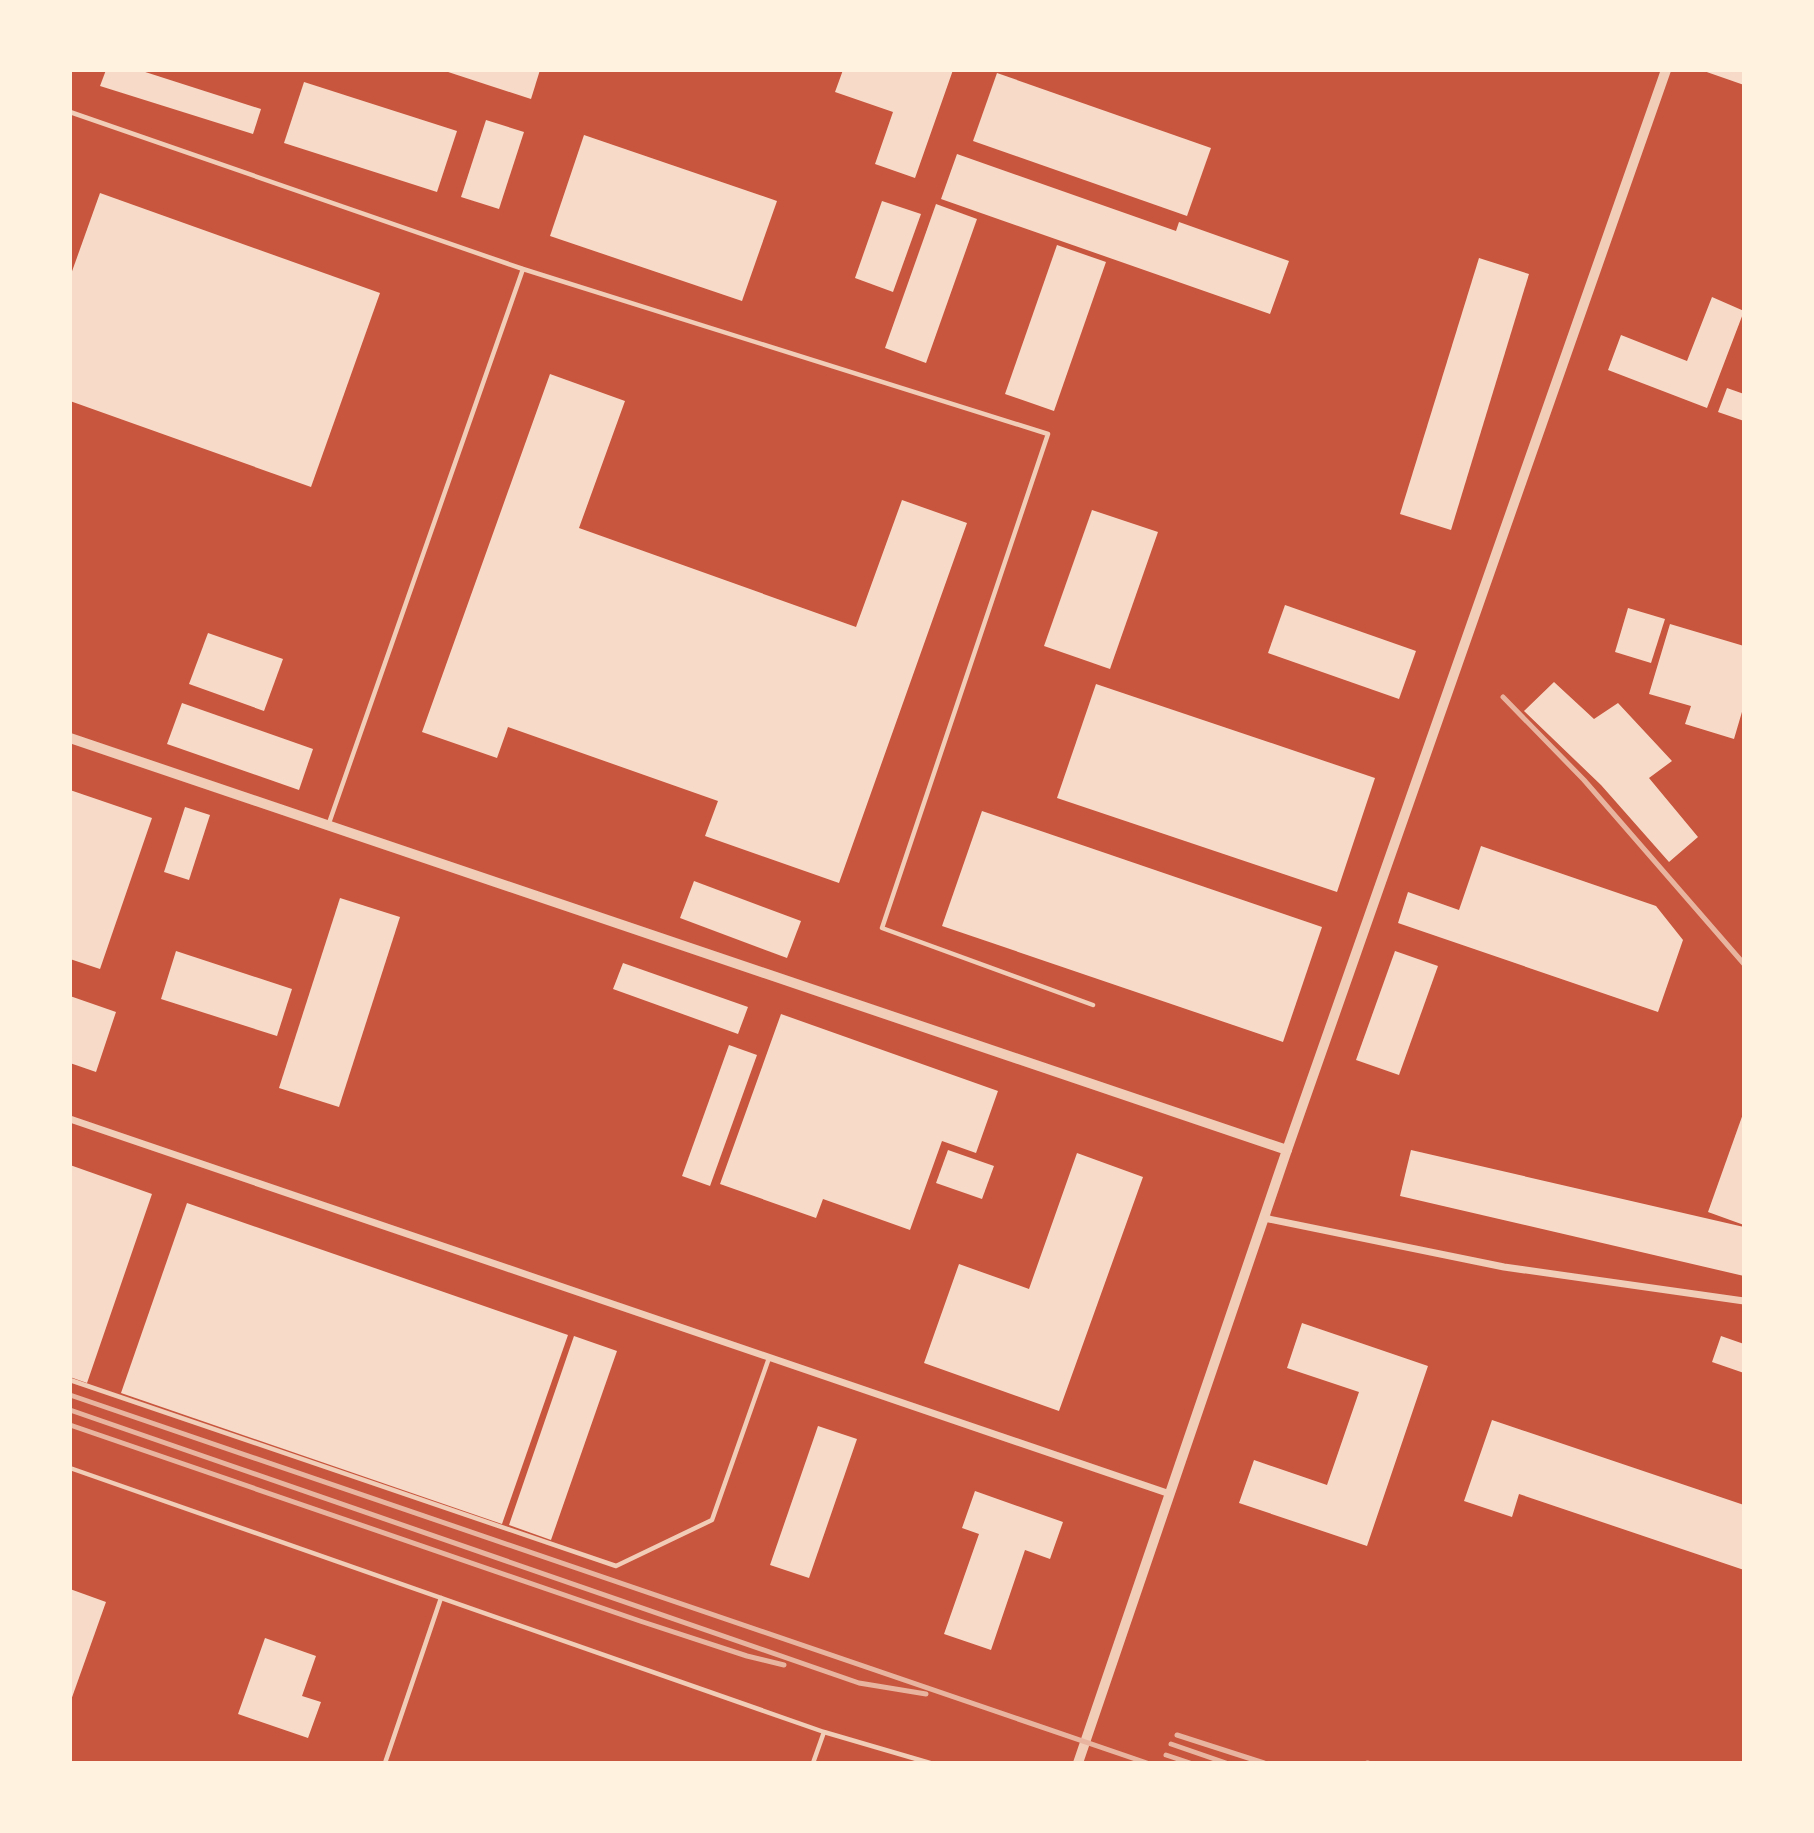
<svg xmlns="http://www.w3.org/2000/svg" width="1814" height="1833" viewBox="0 0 1814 1833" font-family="'IBM Plex Sans',sans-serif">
<rect width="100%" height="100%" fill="#c8553d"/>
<g fill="#f7dbc8">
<path d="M106,70h33l122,39 -8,25 -153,-48z"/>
<path d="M442,70h98l-9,29z"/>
<path d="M843,70h110l-38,108 -40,-14 18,-52 -58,-20z"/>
<path d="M1701,70h43v15z"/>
<path d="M997,73l214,75 -24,68 -214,-75z"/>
<path d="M304,82l153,49 -20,61 -153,-49z"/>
<path d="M486,120l38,12 -25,77 -38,-12z"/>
<path d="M584,135l193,66 -35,100 -192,-65z"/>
<path d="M957,154l219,77 3,-9 110,39 -19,53 -329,-115z"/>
<path d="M100,193l280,100 -69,194 -241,-86v-124z"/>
<path d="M882,201l39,13 -28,78 -38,-14z"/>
<path d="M936,204l41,15 -51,144 -41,-15z"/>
<path d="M1057,245l49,17 -52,149 -49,-17z"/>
<path d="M1479,258l50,16 -78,256 -51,-16z"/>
<path d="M1712,297l32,14 -37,97 -99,-38 13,-35 66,26z"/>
<path d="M550,374l75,27 -46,127 277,99 46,-127 65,23 -128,360 -134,-47 13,-35 -210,-74 -11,31 -75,-26z"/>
<path d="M1727,388l17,6v27l-26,-9z"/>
<path d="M1092,510l66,22 -48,137 -66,-23z"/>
<path d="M1285,605l131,46 -17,48 -131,-46z"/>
<path d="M1628,608l37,11 -14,44 -36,-11z"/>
<path d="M1670,624l74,22v59l-10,34 -49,-15 6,-18 -42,-12z"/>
<path d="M208,633l75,26 -19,52 -75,-27z"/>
<path d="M1554,682l40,37 24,-16 54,58 -23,17 49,59 -29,25 -68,-77 -77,-74z"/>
<path d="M1096,684l279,94 -38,114 -280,-94z"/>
<path d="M182,703l131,46 -14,41 -132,-46z"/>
<path d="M70,790l82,28 -52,151 -30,-10z"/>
<path d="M185,807l25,8 -21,65 -25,-8z"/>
<path d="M982,811l340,116 -39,115 -341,-116z"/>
<path d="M1481,846l175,60 27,34 -25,72 -260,-89 10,-31 51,18z"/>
<path d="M694,881l107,40 -14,37 -107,-40z"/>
<path d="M340,898l60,19 -61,190 -60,-19z"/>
<path d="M176,951l116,38 -15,47 -116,-37z"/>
<path d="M1395,951l43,15 -39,109 -43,-15z"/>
<path d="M623,963l125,44 -10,27 -125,-45z"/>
<path d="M70,996l46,16 -20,60 -26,-9z"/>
<path d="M781,1014l217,77 -22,62 -34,-12 -32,89 -87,-31 -7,19 -96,-34z"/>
<path d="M729,1045l28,10 -47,131 -28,-10z"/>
<path d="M1744,1111v114l-36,-13z"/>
<path d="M948,1150l46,16 -12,33 -46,-16z"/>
<path d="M1411,1150l333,77v49l-344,-80z"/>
<path d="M1077,1153l66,24 -84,234 -135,-48 35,-99 70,25z"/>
<path d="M70,1165l82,29 -65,189 -17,-6z"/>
<path d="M187,1203l381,132 -66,189 -381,-131z"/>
<path d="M1302,1323l126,43 -61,180 -128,-43 15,-43 73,25 32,-93 -72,-24z"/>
<path d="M574,1336l43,15 -66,189 -42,-15z"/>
<path d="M1721,1336l23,8v29l-32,-11z"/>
<path d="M1492,1420l252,85v65l-225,-76 -7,23 -48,-16z"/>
<path d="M818,1426l39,13 -48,139 -39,-13z"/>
<path d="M975,1491l88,31 -13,37 -25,-9 -34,100 -47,-16 35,-100 -17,-6z"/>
<path d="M70,1589l36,13 -36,101z"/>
<path d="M265,1638l51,18 -14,40 19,6 -13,36 -70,-24z"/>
</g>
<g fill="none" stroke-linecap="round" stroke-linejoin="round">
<g stroke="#f1ccb7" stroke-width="4.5">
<path d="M70,112l453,157 525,165 -166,494 211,77"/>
<path d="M329,823l194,-554"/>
<path d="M70,1380l546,186 96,-46 57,-162"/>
<path d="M70,1468l754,264 106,31"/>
<path d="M385,1763l56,-165"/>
<path d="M813,1763l11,-31"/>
</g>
<g stroke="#f1ccb7" stroke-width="7">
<path d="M70,1119l1100,375"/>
<path d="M1264,1218l240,49 240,34"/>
</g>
<g stroke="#f1ccb7" stroke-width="10">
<path d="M70,738l1217,412"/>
<path d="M1078,1763l209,-613 379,-1080"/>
</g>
<g stroke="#e9b49f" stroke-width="5">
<path d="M1503,697l81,83 160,184"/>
<path d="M70,1395l1077,368"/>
<path d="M70,1410l789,273 67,11"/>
<path d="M70,1425l570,196 107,35 37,9"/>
<path d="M1177,1735l87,28"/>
<path d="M1171,1744l55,19"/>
<path d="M1166,1755l24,8"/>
<path d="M1367,1763h1"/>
</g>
</g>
<rect width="1814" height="1833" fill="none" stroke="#fff3e0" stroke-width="144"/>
</svg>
